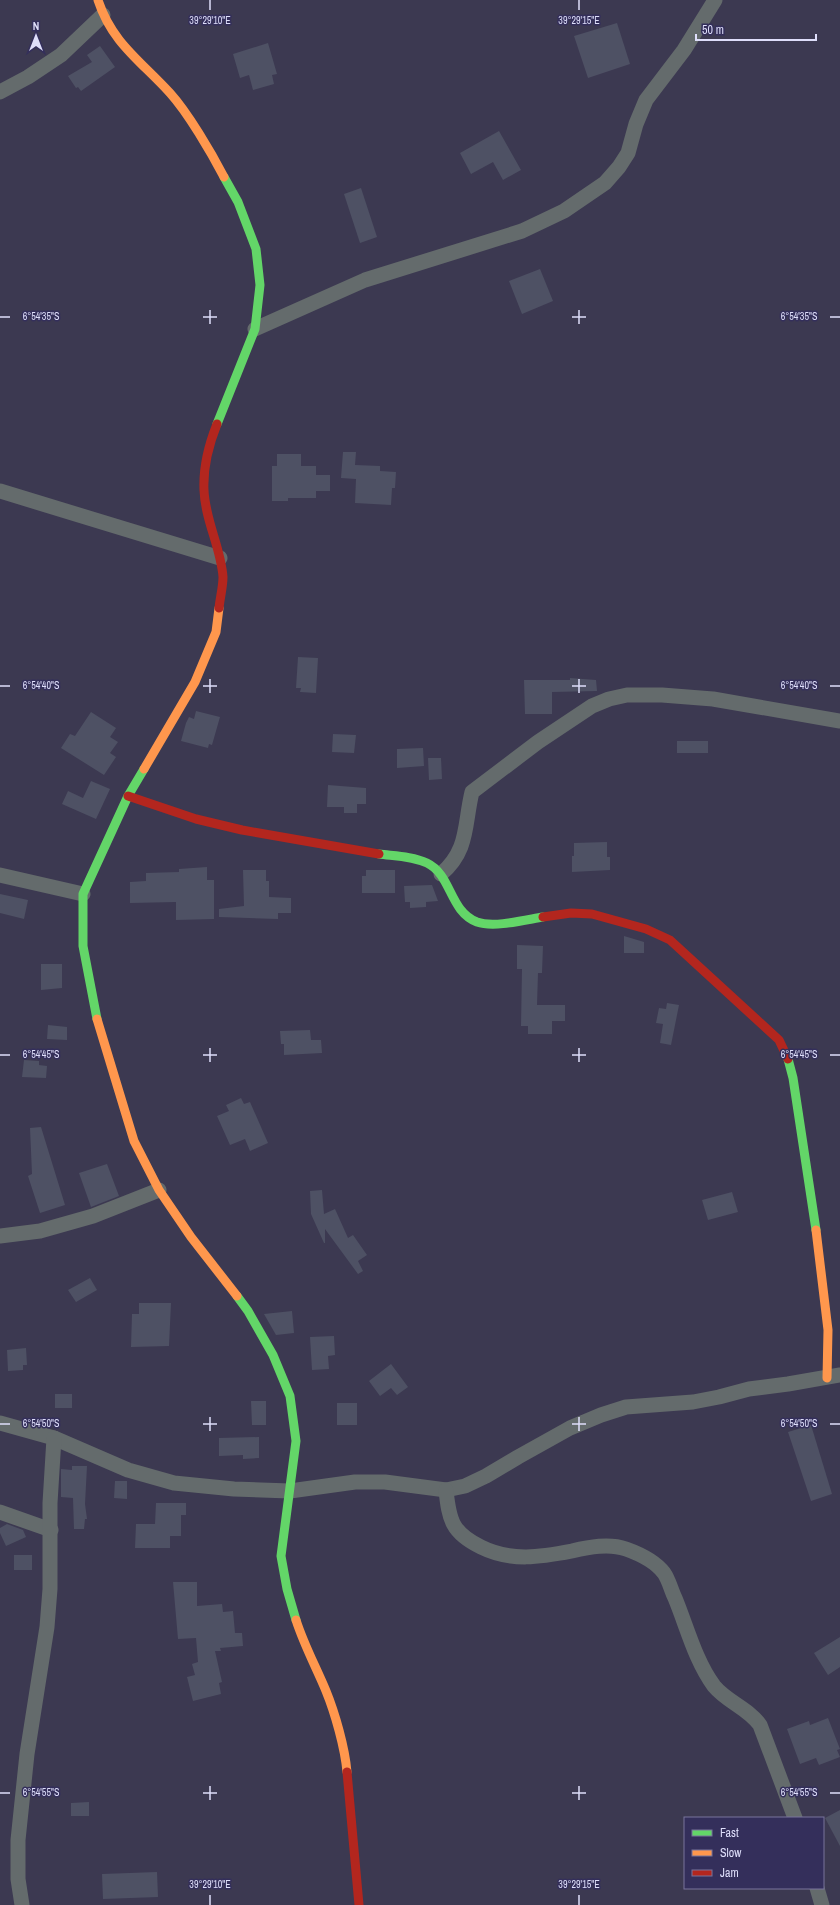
<svg xmlns="http://www.w3.org/2000/svg" width="840" height="1905" viewBox="0 0 840 1905" font-family="'Archivo Narrow',sans-serif">
<rect width="100%" height="100%" fill="#3c3951"/>
<g fill="#4e5164">
<path d="M617,23l13,41 -42,14 -14,-42z"/>
<path d="M268,43l9,31 -5,1 2,9 -21,6 -4,-15 -9,3 -7,-24z"/>
<path d="M100,46l15,21 -34,24 -3,-4 -2,1 -8,-12 24,-14 -5,-7z"/>
<path d="M499,131l22,39 -18,10 -10,-18 -22,12 -11,-21z"/>
<path d="M361,188l16,49 -17,6 -16,-49z"/>
<path d="M540,269l13,32 -31,13 -13,-33z"/>
<path d="M343,452h13l-1,13 25,1v5l16,1 -1,16h-3l-1,17 -36,-2 1,-24 -15,-1z"/>
<path d="M277,454h24v12h15v9h14v16h-14v7h-28v3h-16v-35h5z"/>
<path d="M298,657l20,1 -2,35 -16,-1 1,-4h-5z"/>
<path d="M570,678l26,2 1,11 -45,1v22h-27l-1,-34h46z"/>
<path d="M196,711l24,6 -8,28 -3,-1 -1,4 -27,-7 5,-18 3,-6 5,2z"/>
<path d="M91,712l25,16 -6,9 8,5 -8,11 6,4 -12,18 -43,-27 9,-14 5,2z"/>
<path d="M333,734l23,1 -2,18 -22,-1z"/>
<rect x="677" y="741" width="31" height="12"/>
<path d="M423,748l1,18 -27,2v-19z"/>
<path d="M428,758h13l1,21 -13,1z"/>
<path d="M91,781l19,8 -14,30 -34,-15 6,-13 15,7z"/>
<path d="M328,785l38,3v16h-9v9h-13v-6h-17z"/>
<path d="M607,842v15h3v13l-38,2v-16h2v-13z"/>
<path d="M207,867v13h7v39l-38,1v-18l-46,1v-21l16,-1v-8l33,-1v-3z"/>
<path d="M243,870h23v11h3v16l22,1v15h-13v6l-59,-2v-8l25,-3z"/>
<path d="M366,870h29v23h-33v-17h4z"/>
<path d="M432,885l6,16 -12,1v5l-16,1v-6h-5l-1,-16z"/>
<path d="M0,894l28,6 -4,19 -24,-6z"/>
<path d="M624,936l20,6v11h-20z"/>
<path d="M517,945l26,1 -1,27h-4l-1,32h28v16h-13v13h-24v-8h-7l1,-57h-5z"/>
<path d="M41,964h21v24l-21,2z"/>
<path d="M667,1003l12,2 -8,40 -11,-2 3,-19 -7,-1 3,-15 7,1z"/>
<path d="M48,1025l19,2v13l-20,-1z"/>
<path d="M310,1030l1,10h10l1,13 -38,2v-11h-3l-1,-13z"/>
<path d="M24,1060l15,1v4l8,1 -1,12 -24,-1z"/>
<path d="M241,1098l3,6 6,-2 18,41 -18,8 -5,-12 -15,6 -13,-29 12,-5 -3,-6z"/>
<path d="M41,1127l24,78 -25,8 -12,-37 4,-2 -2,-46z"/>
<path d="M107,1164l12,32 -28,11 -12,-34z"/>
<path d="M322,1190l2,24 11,-5 13,29 5,-3 14,20 -9,6 5,10 -5,3 -33,-45v14h-1l-13,-29 -1,-23z"/>
<path d="M732,1192l6,20 -30,8 -6,-20z"/>
<path d="M90,1278l7,12 -21,12 -8,-12z"/>
<path d="M139,1303h32l-2,43 -38,1 1,-33h7z"/>
<path d="M292,1311l2,22 -18,2 -12,-21z"/>
<path d="M334,1336l1,19 -7,1 1,13 -17,1 -2,-33z"/>
<path d="M26,1348l1,17h-4v5l-15,1 -1,-21z"/>
<path d="M391,1364l17,23 -11,8 -6,-7 -11,8 -11,-15z"/>
<rect x="55" y="1394" width="17" height="14"/>
<path d="M251,1401h15v24h-14z"/>
<rect x="337" y="1403" width="20" height="22"/>
<path d="M811,1425l21,69 -21,7 -23,-69z"/>
<path d="M259,1437v21l-16,1v-4l-24,1v-18z"/>
<path d="M72,1466h15l-2,38 2,15h-2l-1,10h-10l-1,-31 -12,-1v-28l11,1z"/>
<path d="M115,1481h12v18l-13,-1z"/>
<path d="M156,1503h30v12h-5v21h-11v12h-35l1,-24h19z"/>
<path d="M7,1524l16,6 3,7 -20,9 -6,-13v-5z"/>
<rect x="14" y="1555" width="18" height="15"/>
<path d="M173,1582h24v24l25,-2 1,8 10,-1 2,22h7l1,13 -23,2 1,3h-6l7,31 -3,1 2,11 -28,7 -6,-24 8,-2 -3,-11 6,-2 -2,-24 -18,1z"/>
<path d="M840,1637v30l-12,8 -14,-22z"/>
<path d="M828,1718l12,31 -3,1 3,7 -21,8 -3,-7 -16,6 -13,-35 22,-8 1,4z"/>
<path d="M89,1802v14h-18v-13z"/>
<path d="M840,1810v36l-15,-28z"/>
<path d="M157,1872l1,25 -55,2 -1,-25z"/>
</g>
<g fill="none" stroke-linecap="round" stroke-linejoin="round">
<g stroke="#646b6c" stroke-width="15">
<path d="M0,92l28,-15 33,-22 42,-40"/>
<path d="M255,329l110,-49 157,-49 42,-20 41,-28 14,-16 9,-14 8,-29 10,-24 38,-50 31,-50"/>
<path d="M0,491l220,67"/>
<path d="M441,874c28,-24 23,-49 31,-82l66,-50 54,-36 17,-7 18,-4h35l51,4 127,22"/>
<path d="M0,875l83,19"/>
<path d="M0,1236l40,-5 53,-15 66,-26"/>
<path d="M0,1423l54,15 74,32 46,13 60,6 56,2 65,-9h30l61,8 19,-4 21,-10 32,-19 52,-29 31,-13 25,-8 67,-5 26,-5 30,-8 39,-5 52,-9"/>
<path d="M446,1490c3,30 6,43 35,57 30,15 60,10 91,4 17,-4 37,-8 54,-2 14,5 29,12 38,24 5,7 7,17 11,25 12,29 20,62 39,88 13,16 34,22 46,39l35,93"/>
<path d="M0,1512l51,18"/>
<path d="M817,1888l5,17"/>
<path d="M22,1905l-4,-26v-39l9,-86 20,-127 3,-38v-86l4,-65"/>
</g>
<g stroke="#63d668" stroke-width="9">
<path d="M217,424l38,-95 5,-44 -4,-36 -18,-47 -14,-25"/>
<path d="M379,854c15,2 33,2 48,9 25,12 22,48 50,59 17,6 48,-2 66,-5"/>
<path d="M97,1019l-14,-73v-52l45,-98 16,-27"/>
<path d="M788,1059l5,19 23,152"/>
<path d="M237,1296l11,15 25,44 17,41 6,45 -15,115 6,33 9,31"/>
</g>
<g stroke="#ff974d" stroke-width="9">
<path d="M98,0c14,43 43,61 72,93 18,20 41,59 54,84"/>
<path d="M144,769l51,-87 21,-50 3,-24"/>
<path d="M97,1019l37,122 25,49 32,47 46,59"/>
<path d="M816,1230l12,100 -1,48"/>
<path d="M296,1620c8,25 20,47 30,71 9,22 19,57 21,81"/>
</g>
<g stroke="#b3261e" stroke-width="9">
<path d="M217,424c-8,20 -14,44 -13,66 1,30 17,58 19,87 0,10 -3,21 -4,31"/>
<path d="M128,796l68,23 46,11 137,24"/>
<path d="M543,917l28,-4 21,1 54,15 24,11 109,100 9,19"/>
<path d="M347,1772l12,133"/>
</g>
</g>
<path fill="none" stroke="#dedefa" stroke-width="1.5" d="M210,0v10M579,0v10M210,310v14M579,310v14M0,317h10M203,317h14M572,317h14M830,317h10M210,679v14M579,679v14M0,686h10M203,686h14M572,686h14M830,686h10M210,1048v14M579,1048v14M0,1055h10M203,1055h14M572,1055h14M830,1055h10M210,1417v14M579,1417v14M0,1424h10M203,1424h14M572,1424h14M830,1424h10M210,1786v14M579,1786v14M0,1793h10M203,1793h14M572,1793h14M830,1793h10M210,1895v10M579,1895v10"/>
<g font-size="10" text-anchor="middle" fill="#dedefa" stroke="#342f5b" stroke-width="3" stroke-linejoin="round" paint-order="stroke">
<text x="210" y="24">39°29'10"E</text>
<text x="579" y="24">39°29'15"E</text>
<text x="41" y="320">6°54'35"S</text>
<text x="799" y="320">6°54'35"S</text>
<text x="41" y="689">6°54'40"S</text>
<text x="799" y="689">6°54'40"S</text>
<text x="41" y="1058">6°54'45"S</text>
<text x="799" y="1058">6°54'45"S</text>
<text x="41" y="1427">6°54'50"S</text>
<text x="799" y="1427">6°54'50"S</text>
<text x="41" y="1796">6°54'55"S</text>
<text x="799" y="1796">6°54'55"S</text>
<text x="210" y="1888">39°29'10"E</text>
<text x="579" y="1888">39°29'15"E</text>
</g>
<rect x="684" y="1817" width="140" height="72" fill="#342f5b" stroke="#78759b"/>
<rect x="692" y="1830" width="20" height="6" fill="#63d668" stroke="#78759b"/>
<text x="720" y="1837" font-size="12" fill="#dedefa">Fast</text>
<rect x="692" y="1850" width="20" height="6" fill="#ff974d" stroke="#78759b"/>
<text x="720" y="1857" font-size="12" fill="#dedefa">Slow</text>
<rect x="692" y="1870" width="20" height="6" fill="#b3261e" stroke="#78759b"/>
<text x="720" y="1877" font-size="12" fill="#dedefa">Jam</text>
<g transform="translate(36 36)" stroke="#342f5b" stroke-width="3" paint-order="stroke">
<path d="M0-3L7 15L0 10L-7 15Z" fill="#dedefa"/>
<text y="-6" font-size="11" font-weight="bold" text-anchor="middle" fill="#dedefa">N</text>
</g>
<path d="M696 34v6h120v-6" fill="none" stroke="#dedefa" stroke-width="2"/>
<text x="702" y="34" font-size="12" fill="#dedefa" stroke="#342f5b" stroke-width="3" paint-order="stroke">50 m</text>
</svg>
